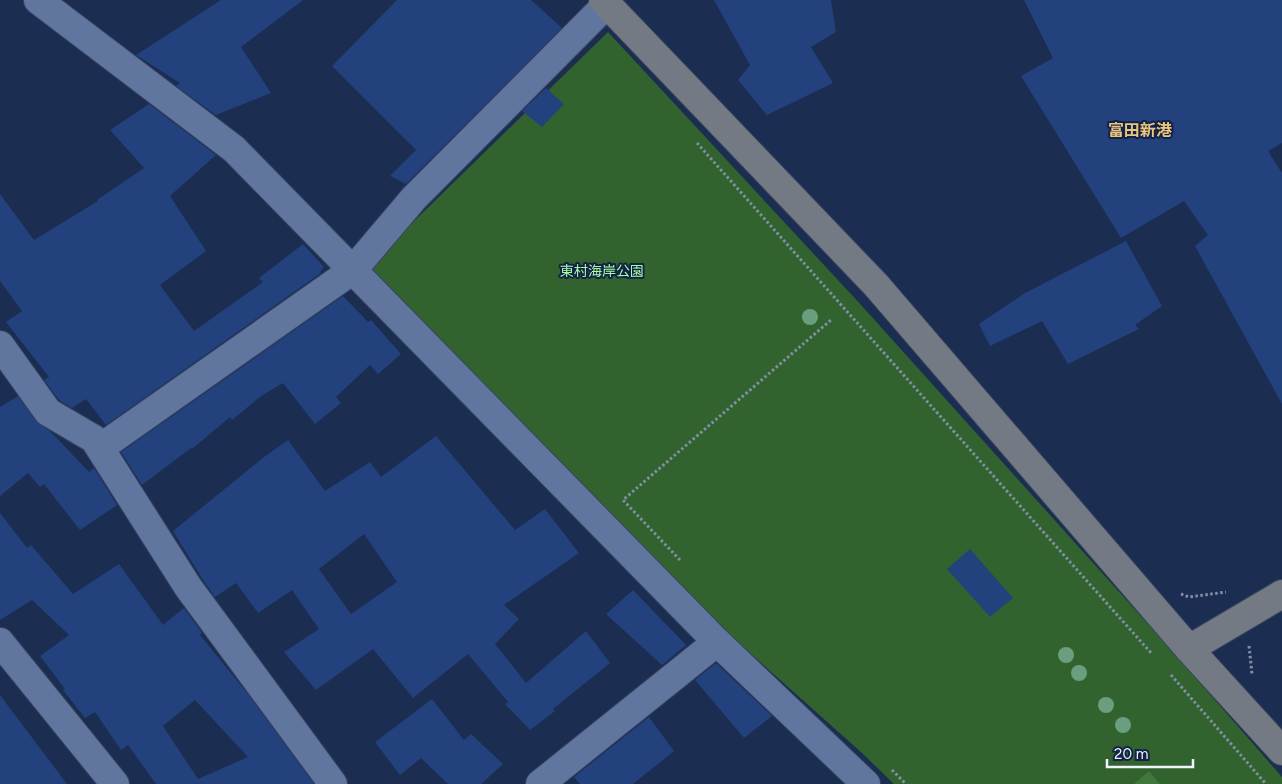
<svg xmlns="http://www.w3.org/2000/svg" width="1282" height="784" viewBox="0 0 1282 784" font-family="Figtree,'Noto Sans JP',sans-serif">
<rect width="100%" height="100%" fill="#1b2d51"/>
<path fill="#32632f" d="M608,32l254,274 313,348 107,123v7h-388l-32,-31 -185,-165 -309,-322z"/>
<path fill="#3f773c" d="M1149,771l11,13h-26z"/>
<g fill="#23417d" fill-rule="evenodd">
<path d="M221,0h82l-62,47 30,46 -55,22 -40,-29 4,-3 -44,-28z"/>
<path d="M397,0h134l31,28 -156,156 -16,-8 26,-26 -84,-84z"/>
<path d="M714,0h117l5,32 -25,15 22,36 -66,32 -29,-35 12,-15z"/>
<path d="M1024,0h258v143l-14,8 14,22v231l-87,-158 13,-11 -24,-34 -63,37 -100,-162 32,-18z"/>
<path d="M546,88l18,16 -22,23 -20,-16z"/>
<path d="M149,104l67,51 -46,41 36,55 -46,34 34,46 69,-49 -4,-4 44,-34 21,23 -4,5 1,1 -215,152 -20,-26 -14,9 -13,-8 -15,-20 5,-3 -43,-55 16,-11 -22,-30v-87l34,46 64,-39 -1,-1 47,-32 -34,-38z"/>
<path d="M1126,241l36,65 -27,19 4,4 -71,35 -26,-43 -52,25 -11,-22 46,-31z"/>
<path d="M343,296l25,26 3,-2 30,34 -23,20 -8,-9 -34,32 5,6 -26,21 -32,-41 -22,13 -29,24 -2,-3 -38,32 -1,-1 -49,37 -21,-33z"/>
<path d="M18,396l18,25 15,11 38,40 5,-4 23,37 -37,25 -36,-46 -4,3 -12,-14 -28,23v-89z"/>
<path d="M436,436l79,94 30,-21 34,44 -75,52 15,14 -24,25 31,39 60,-52 24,32 -57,46 2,2 -25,19 -25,-26 3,-2 -40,-48 -55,44 -40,-49 -57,41 -32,-38 35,-23 -27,-39 -34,23 -22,-30 -21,14 -12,-17 -30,-49 91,-74 24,-17 37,51 45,-29 11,15zM364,534l33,48 -46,32 -32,-45z"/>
<path d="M0,513l27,35 4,-3 42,49 46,-30 44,61 21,-17 18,25 -2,2 48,59 66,90h-158l-28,-39 -7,5 -26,-38 -10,6 -22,-28 2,-1 -25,-33 29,-21 -37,-35 -32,20zM195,700l53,57 -50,22 -35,-53z"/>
<path d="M970,549l43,49 -23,19 -43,-48z"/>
<path d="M633,590l53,55 -24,20 -56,-51z"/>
<path d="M716,663l56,53 -28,22 -49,-58z"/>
<path d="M0,695l67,89h-67z"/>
<path d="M432,699l32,41 7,-6 32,30 -22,20h-33l-27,-26 -21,17 -25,-33z"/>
<path d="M649,717l25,34 -41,33h-53l-6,-7z"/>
</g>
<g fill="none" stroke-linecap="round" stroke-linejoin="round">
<g stroke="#384561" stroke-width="30">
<g id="street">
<path d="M38,0l196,149 483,493 149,142"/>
<path d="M0,345l48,67 46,27 94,148 145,197"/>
<path d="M100,448l253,-178 61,-72 193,-194"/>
<path d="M0,642l115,142"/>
<path d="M540,784l177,-142"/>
</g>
</g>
<g stroke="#384561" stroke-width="30">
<g id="secondary">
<path d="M603,0l273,285 313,364 93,102"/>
<path d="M1189,649l93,-55"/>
</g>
</g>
<g stroke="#838fa6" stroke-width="3" stroke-dasharray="2.5 2.5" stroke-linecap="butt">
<path d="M697,143l455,511"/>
<path d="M680,560l-57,-60 209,-181"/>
<path d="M1181,594l8,3 37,-5"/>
<path d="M1249,646l3,28"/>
<path d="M1171,675l95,109"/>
<path d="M892,770l14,14"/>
</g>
<use href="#street" stroke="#60769f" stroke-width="28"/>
<use href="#secondary" stroke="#747a83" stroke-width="28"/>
</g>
<g fill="#6a9e7f">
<circle cx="810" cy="317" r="8"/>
<circle cx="1066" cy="655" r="8"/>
<circle cx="1079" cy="673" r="8"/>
<circle cx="1106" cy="705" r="8"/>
<circle cx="1123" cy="725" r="8"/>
</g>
<g text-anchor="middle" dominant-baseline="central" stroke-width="4" stroke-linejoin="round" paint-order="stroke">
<g font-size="14" fill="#aafaa4" stroke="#122345">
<text x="602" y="271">東村海岸公園</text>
</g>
<g font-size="16" font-weight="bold" fill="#ebc57d" stroke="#122345">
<text x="1140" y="130">富田新港</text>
</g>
</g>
<path d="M1107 759v8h86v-8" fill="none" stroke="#eef3fd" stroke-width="2.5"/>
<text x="1114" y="759" font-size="15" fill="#eef3fd" stroke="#122345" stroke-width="4" paint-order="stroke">20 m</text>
</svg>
